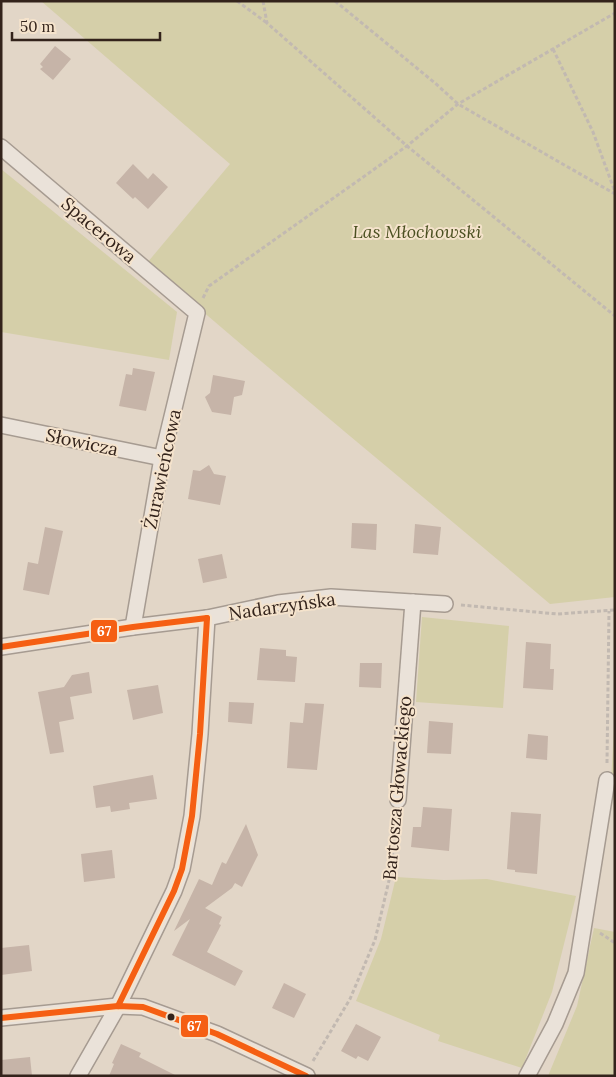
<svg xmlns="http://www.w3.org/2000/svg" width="616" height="1077" viewBox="0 0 616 1077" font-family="Lora,serif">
<rect width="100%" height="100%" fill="#e2d6c7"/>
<g fill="#d5cfa9">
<path d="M41,1h574v596l-65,7c-134,-114 -271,-225 -403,-341l83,-99z"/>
<path d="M1,169l176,143 -8,48 -168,-28z"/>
<path d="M422,617l87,9 -6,82 -87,-6z"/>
<path d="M615,711v89l-5,-1z"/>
<path d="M396,877l48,3 43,-1 89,17 -24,96 -30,76 -84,-27 2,-6 -84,-34 25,-62z"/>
<path d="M594,928l21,4v144h-67l29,-70z"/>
</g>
<g fill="#c6b4a8">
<path d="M55,46l16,13 -18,21 -13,-11 3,-2 -3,-3z"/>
<path d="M133,164l15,15 5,-6 15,14 -20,22 -13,-12 -2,2 -17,-16z"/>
<path d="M133,368l22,4 -9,39 -27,-5 7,-32 6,1z"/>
<path d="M213,375l32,6 -3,14 -8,2 -3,18 -19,-3 -7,-15 5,-4z"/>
<path d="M209,465l5,9 12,2 -6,29 -32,-6 5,-29 7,1z"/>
<path d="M352,523l25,1 -1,26 -25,-2z"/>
<path d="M415,524l26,3 -3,28 -25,-2z"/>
<path d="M45,527l18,4 -14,64 -26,-5 5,-28 10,2z"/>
<path d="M222,554l5,24 -24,5 -5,-24z"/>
<path d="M526,642l25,2 -1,25h4l-1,21 -30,-2z"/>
<path d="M260,648l26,2v6l11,1 -2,25 -38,-2z"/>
<path d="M360,663h22l-1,25 -22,-1z"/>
<path d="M89,672l3,21 -22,4 4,22 -15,3 5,30 -14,2 -12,-62 26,-5 8,-12z"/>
<path d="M158,685l5,28 -30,7 -6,-30z"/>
<path d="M229,702l25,1 -2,21 -24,-2z"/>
<path d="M305,703l19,1 -7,66 -30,-2 3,-46 13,1z"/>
<path d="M429,721l24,2 -2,31 -24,-1z"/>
<path d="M528,734l20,2 -1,24 -21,-2z"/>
<path d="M153,775l4,24 -28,4 1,6 -19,3 -1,-6 -14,2 -3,-22z"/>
<path d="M423,807l29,2 -3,42 -38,-4 2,-20h8z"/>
<path d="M511,812l30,2 -4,60 -22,-2v-2l-8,-1z"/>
<path d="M246,824l12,31 -16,32 -7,-4 -3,5 -27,20 17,9 -3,7 2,1 -14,27 36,19 -8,15 -63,-31 18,-36 -16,12 25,-52 13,6 10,-23 4,2z"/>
<path d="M112,850l3,28 -31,4 -3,-28z"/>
<path d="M29,945l3,26 -31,4v-27z"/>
<path d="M284,983l22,11 -12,24 -22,-10z"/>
<path d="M356,1024l25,13 -13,24 -10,-5 -2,3 -15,-8z"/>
<path d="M121,1044l20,9 -2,4 38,19h-68l5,-12 -2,-1z"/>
<path d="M30,1057l2,19h-31v-16z"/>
</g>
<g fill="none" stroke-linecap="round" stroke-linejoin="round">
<g stroke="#a69b91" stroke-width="18">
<g id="minor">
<path d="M1,147l196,166 -35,145 -29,169"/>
<path d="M1,425l161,33"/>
<path d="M1,647l132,-20 74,-9 71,-15 53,-6 114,7"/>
<path d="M398,800l15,-198"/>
<path d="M1,1018l117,-12 25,1 74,27 90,42"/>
<path d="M78,1076l40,-70 56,-115 8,-22 10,-53 8,-82 7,-116"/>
<path d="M527,1076l28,-52 21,-51 31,-193"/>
</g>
</g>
<g stroke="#c2b9b1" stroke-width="3" stroke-dasharray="4 2.5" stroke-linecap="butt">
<path d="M237,1l30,22"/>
<path d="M263,1l4,22 140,123 208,170"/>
<path d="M335,1l100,82 23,21 157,90"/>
<path d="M553,49l40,83 22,60"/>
<path d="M203,298l6,-12 198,-140 51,-42 157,-91"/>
<path d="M461,605l96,9 58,-4"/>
<path d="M607,763l2,-152"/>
<path d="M600,933l15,10"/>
<path d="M313,1061l37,-62 25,-59 16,-68 5,-57"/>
</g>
<use href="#minor" stroke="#eae2d9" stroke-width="15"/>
<g stroke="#f5e3cc" stroke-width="10">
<g id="bus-1">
<path d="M1,647l132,-20 74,-9"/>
<path d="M118,1006l56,-115 8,-22 10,-53 8,-82 7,-116"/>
<path d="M1,1018l117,-12 25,1 74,27 89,42"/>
</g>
</g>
<use href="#bus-1" stroke="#f55f13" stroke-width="6"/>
</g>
<circle fill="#33231b" stroke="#f5e3cc" stroke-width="2" cx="171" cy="1017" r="4.5"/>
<g text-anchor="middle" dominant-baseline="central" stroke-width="4" stroke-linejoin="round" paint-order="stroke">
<g font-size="18" fill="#33231b" stroke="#f5e3cc">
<text transform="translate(99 230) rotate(40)">Spacerowa</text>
<text transform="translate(82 442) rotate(12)">Słowicza</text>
<text transform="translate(162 469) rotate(-78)">Żurawieńcowa</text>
<text transform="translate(282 606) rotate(-8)">Nadarzyńska</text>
<text transform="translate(397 788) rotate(-85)">Bartosza Głowackiego</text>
</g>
<g font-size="18" font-style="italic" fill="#4b5021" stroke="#f5e3cc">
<text x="417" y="231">Las Młochowski</text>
</g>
</g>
<g stroke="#f5e3cc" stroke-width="2">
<rect x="90" y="619" width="28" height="24" rx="5" fill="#f55f13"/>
<rect x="180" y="1014" width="29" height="24" rx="5" fill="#f55f13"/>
</g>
<g font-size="14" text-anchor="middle" font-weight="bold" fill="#fff">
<text x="104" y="636">67</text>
<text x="194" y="1031">67</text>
</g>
<rect width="616" height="1077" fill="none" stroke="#33231b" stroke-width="5"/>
<path d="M12 32v8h148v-8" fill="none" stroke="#33231b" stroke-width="2.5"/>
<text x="20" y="32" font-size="15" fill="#33231b" stroke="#f5e3cc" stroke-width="4" paint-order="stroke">50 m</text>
</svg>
